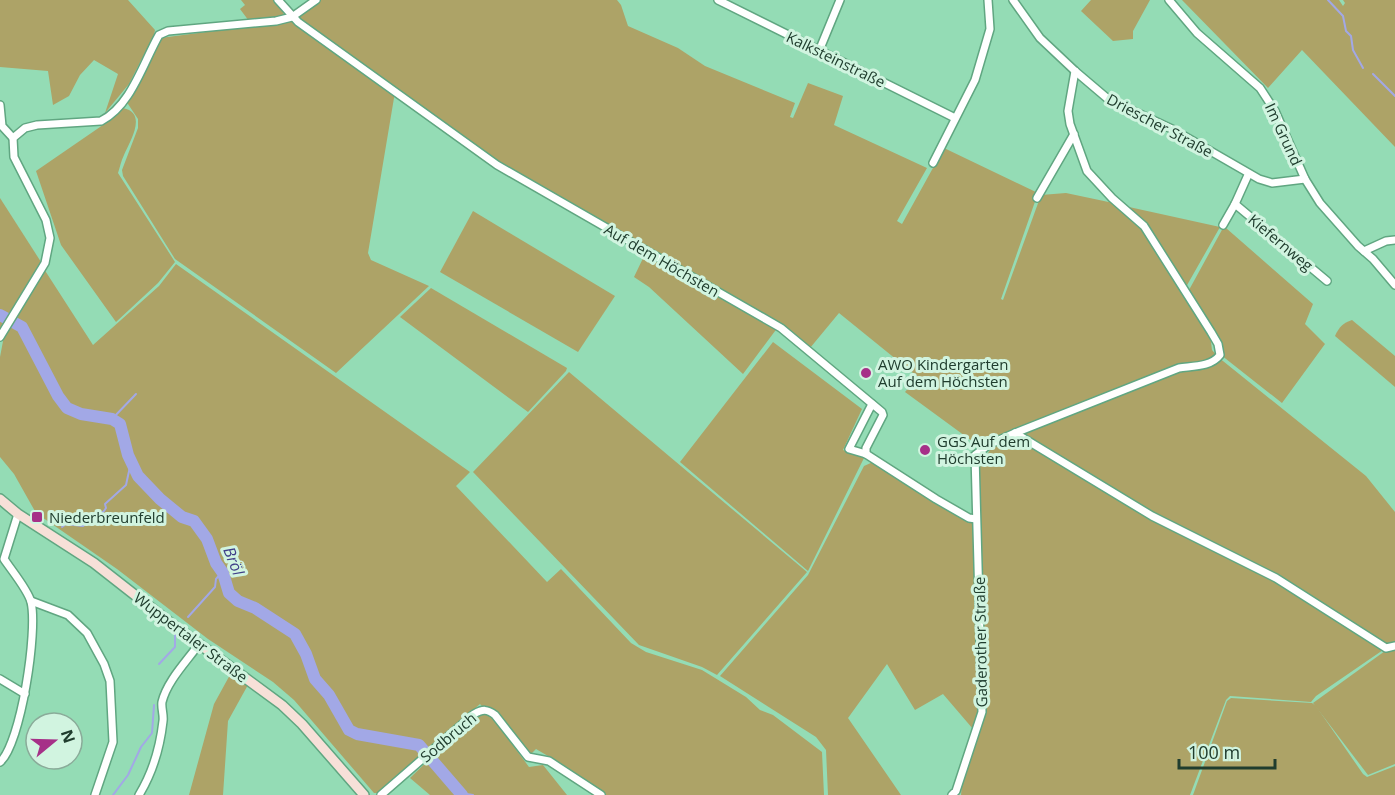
<svg xmlns="http://www.w3.org/2000/svg" width="1395" height="795" viewBox="0 0 1395 795" font-family="'Open Sans',sans-serif">
<rect width="100%" height="100%" fill="#94dcb5"/>
<g fill="#ada367">
<path d="M0,0h128l27,30 -1,5 -25,49 -24,29 13,-39 -24,-14 -14,15 -11,21 -16,9 -5,-34 -48,-4z"/>
<path d="M241,0h35l7,10 1,6 -35,5 -9,-12 5,-4z"/>
<path d="M321,0h296l4,5 7,21 50,22 27,18 90,37 -5,14 3,1 15,-35 35,13 -9,29 93,43 -30,53 5,3 42,-76 94,45 -37,106 2,1 38,-105 25,-2 52,11 27,30 65,100 2,16 6,7 148,119 29,36v133h-8l-109,-68 -56,-31 161,104 -67,46 -5,6 -81,-6 -4,4 -36,95h-229l1,-11 18,-54 -2,-251 1,-10 12,-21 -15,-4 -71,-52 13,-15 -79,-64 -29,35 -29,-25 -38,51 -94,-87 -15,-10 12,-25 -56,-38 -88,-50 -42,-28 -160,-115 -1,-7z"/>
<path d="M1091,0h59l-17,31v8l-20,2 -32,-30z"/>
<path d="M1182,0h157l4,6 2,-3 -2,-3h52v147l-93,-97 -34,38z"/>
<path d="M290,21l4,1 101,70 -27,161 3,7 58,26 -93,87 -161,-114 -52,-83 -1,-6 16,-42v-9l-12,-18 34,-63z"/>
<path d="M123,108c25,5 7,33 1,47 -3,6 -4,12 -6,18l57,89 -17,21 -42,39 -55,-77 -25,-74 64,-44z"/>
<path d="M0,198l41,64 -10,20 -31,48z"/>
<path d="M1129,207l91,20 -34,60 -41,-63z"/>
<path d="M473,211l142,85 -37,56 -138,-80z"/>
<path d="M1223,228h3l87,76 -8,20 20,20 -43,59 -61,-48 -32,-62v-3z"/>
<path d="M176,264l294,208 -14,14 91,96 14,-13 70,74 15,9 56,18 44,27 14,13 13,5 49,37 2,43h-218l-41,-29 -29,-17 -8,8 -33,-36 34,46 14,-2 24,30h-137l-20,-17 65,-63 12,-3 -7,-8 -102,89h-4l-80,-93 -21,-18 -65,-43 -91,-70 -81,-56 -22,-39 -14,-17v-100l4,-21 23,-36 17,-31 49,76 66,-59z"/>
<path d="M431,288l136,80 -1,3 -38,41 -128,-95z"/>
<path d="M1352,320l43,36v31l-60,-51c4,-9 8,-13 17,-16z"/>
<path d="M773,342l89,67 -19,41 21,8 -56,113 -128,-109z"/>
<path d="M569,372l238,200 -90,103 -15,-8 -63,-22 -166,-173z"/>
<path d="M873,462l99,60 2,7 6,171 -5,28 -2,1 -30,-35 -28,16 -28,-46 -39,54 53,77h-73l-2,-45 -10,-13 -96,-61 88,-101 56,-109z"/>
<path d="M1395,648v116l-27,11 -55,-72 72,-52z"/>
<path d="M231,673l18,10 -21,38 -5,74h-34l25,-91z"/>
<path d="M1231,698l81,5 4,3 47,68 4,3 28,-11v29h-202l34,-94z"/>
</g>
<g fill="none" stroke-linecap="round" stroke-linejoin="round">
<g stroke="#a2a8e6" stroke-width="2">
<path d="M1328,0l15,16 3,15 5,5 2,14 10,18"/>
<path d="M1373,74l22,22"/>
<path d="M112,419l24,-25"/>
<path d="M62,527l4,-3 17,2 21,-15 2,-3 -1,-4 21,-19 5,-23"/>
<path d="M188,617l27,-30 1,-8 6,-7"/>
<path d="M159,664l16,-17v-12"/>
<path d="M460,793l13,2"/>
<path d="M113,795l15,-20 13,-28 11,-14 2,-28"/>
</g>
<path stroke="#a2a8e6" stroke-width="12" d="M0,315l22,12 36,69 9,12 14,6 31,5 8,5 8,31 10,21 22,23 22,18 12,4 13,18 9,24 7,10 6,20 9,8 17,7 40,26 11,20 9,25 14,16 20,35 8,4 62,11 43,50"/>
<g stroke="#60a681" stroke-width="10">
<g id="street">
<path d="M278,0l20,22 199,143 284,163 101,84 1,3 -17,33v6"/>
<path d="M718,0l237,118"/>
<path d="M1013,0l27,38 35,33 33,28 66,31 85,49 13,4 33,-4"/>
<path d="M1169,0l28,33 63,55 15,23 30,68 15,24 38,43 15,13 22,26"/>
<path d="M819,51l21,-51"/>
<path d="M0,105l2,21 11,12"/>
<path d="M933,163l42,-83 15,-51 -2,-29"/>
<path d="M1037,198l37,-64"/>
<path d="M1235,204l92,77"/>
<path d="M1223,225l12,-21 13,-29"/>
<path d="M1364,251l22,-10 9,-1"/>
<path d="M0,337l45,-74 5,-25 -4,-18 -32,-63 -1,-19 12,-10 12,-3 64,-4c30,-15 42,-58 58,-86l9,-4 108,-10 16,-4 24,-17"/>
<path d="M872,404l-23,45 17,5 70,45 33,19 7,1"/>
<path d="M1015,433l137,83 124,62 110,70 9,-2"/>
<path d="M31,601l37,14 19,18 17,31 6,17 3,61 -18,53"/>
<path d="M0,679l25,15"/>
<path d="M0,762c21,-18 38,-132 31,-160 -3,-12 -19,-31 -27,-43l14,-45"/>
<path d="M139,795c14,-23 21,-47 24,-74 1,-6 -2,-13 -1,-19 5,-21 25,-41 37,-58"/>
<path d="M381,795l93,-81c9,-5 13,-5 21,1l33,42 21,4 52,34"/>
<path d="M952,795l4,-4 26,-79 -7,-257 15,-11 25,-11 164,-65c14,-2 32,-1 41,-13l-2,-11 -7,-12 -67,-106 -32,-28 -25,-27 -17,-47 -2,-13 7,-40"/>
</g>
</g>
<g stroke="#60a681" stroke-width="12">
<path id="secondary" d="M0,499l18,15 76,49 74,58 114,84 20,19 62,71"/>
</g>
<use href="#street" stroke="#fff" stroke-width="7"/>
<use href="#secondary" stroke="#f7e0d8" stroke-width="9"/>
</g>
<g fill="#a63088" stroke="#d1f4e0" stroke-width="2">
<circle cx="866" cy="373" r="6"/>
<circle cx="925" cy="450" r="6"/>
<rect x="31" y="511" width="12" height="12" rx="3"/>
</g>
<g text-anchor="middle" dominant-baseline="central" stroke-width="6" stroke-linejoin="round" paint-order="stroke">
<g font-size="15" fill="#203d2e" stroke="#d1f4e0">
<text transform="translate(836 59) rotate(26)">Kalksteinstraße</text>
<text transform="translate(1160 125) rotate(28)">Driescher Straße</text>
<text transform="translate(1284 134) rotate(65)">Im Grund</text>
<text transform="translate(1281 242) rotate(40)">Kiefernweg</text>
<text transform="translate(662 260) rotate(30)">Auf dem Höchsten</text>
<text transform="translate(191 637) rotate(37)">Wuppertaler Straße</text>
<text transform="translate(980 642) rotate(-91)">Gaderother Straße</text>
<text transform="translate(448 737) rotate(-40)">Sodbruch</text>
</g>
<g font-size="15" fill="#203d2e" stroke="#d1f4e0" text-anchor="start">
<text x="878" y="364">AWO Kindergarten<tspan x="878" dy="17">Auf dem Höchsten</tspan></text>
<text x="937" y="441">GGS Auf dem<tspan x="937" dy="17">Höchsten</tspan></text>
<text x="49" y="517">Niederbreunfeld</text>
</g>
<g font-size="16" font-style="italic" fill="#3f3e88" stroke="#d1f4e0">
<text transform="translate(234 561) rotate(68)">Bröl</text>
</g>
</g>
<g transform="translate(54 741) rotate(71)"><circle r="28" fill="#d1f4e0" stroke="#8aab99" stroke-width="1.5"/>
<path d="M0-4.5L10 22L0 15L-10 22Z" fill="#a63088"/>
<text y="-9" font-size="16" font-weight="bold" text-anchor="middle" fill="#203d2e">N</text>
</g>
<path d="M1179 759v9h96v-9" fill="none" stroke="#203d2e" stroke-width="3"/>
<text x="1188" y="759" font-size="18" fill="#203d2e" stroke="#d1f4e0" stroke-width="4.5" paint-order="stroke">100 m</text>
</svg>
